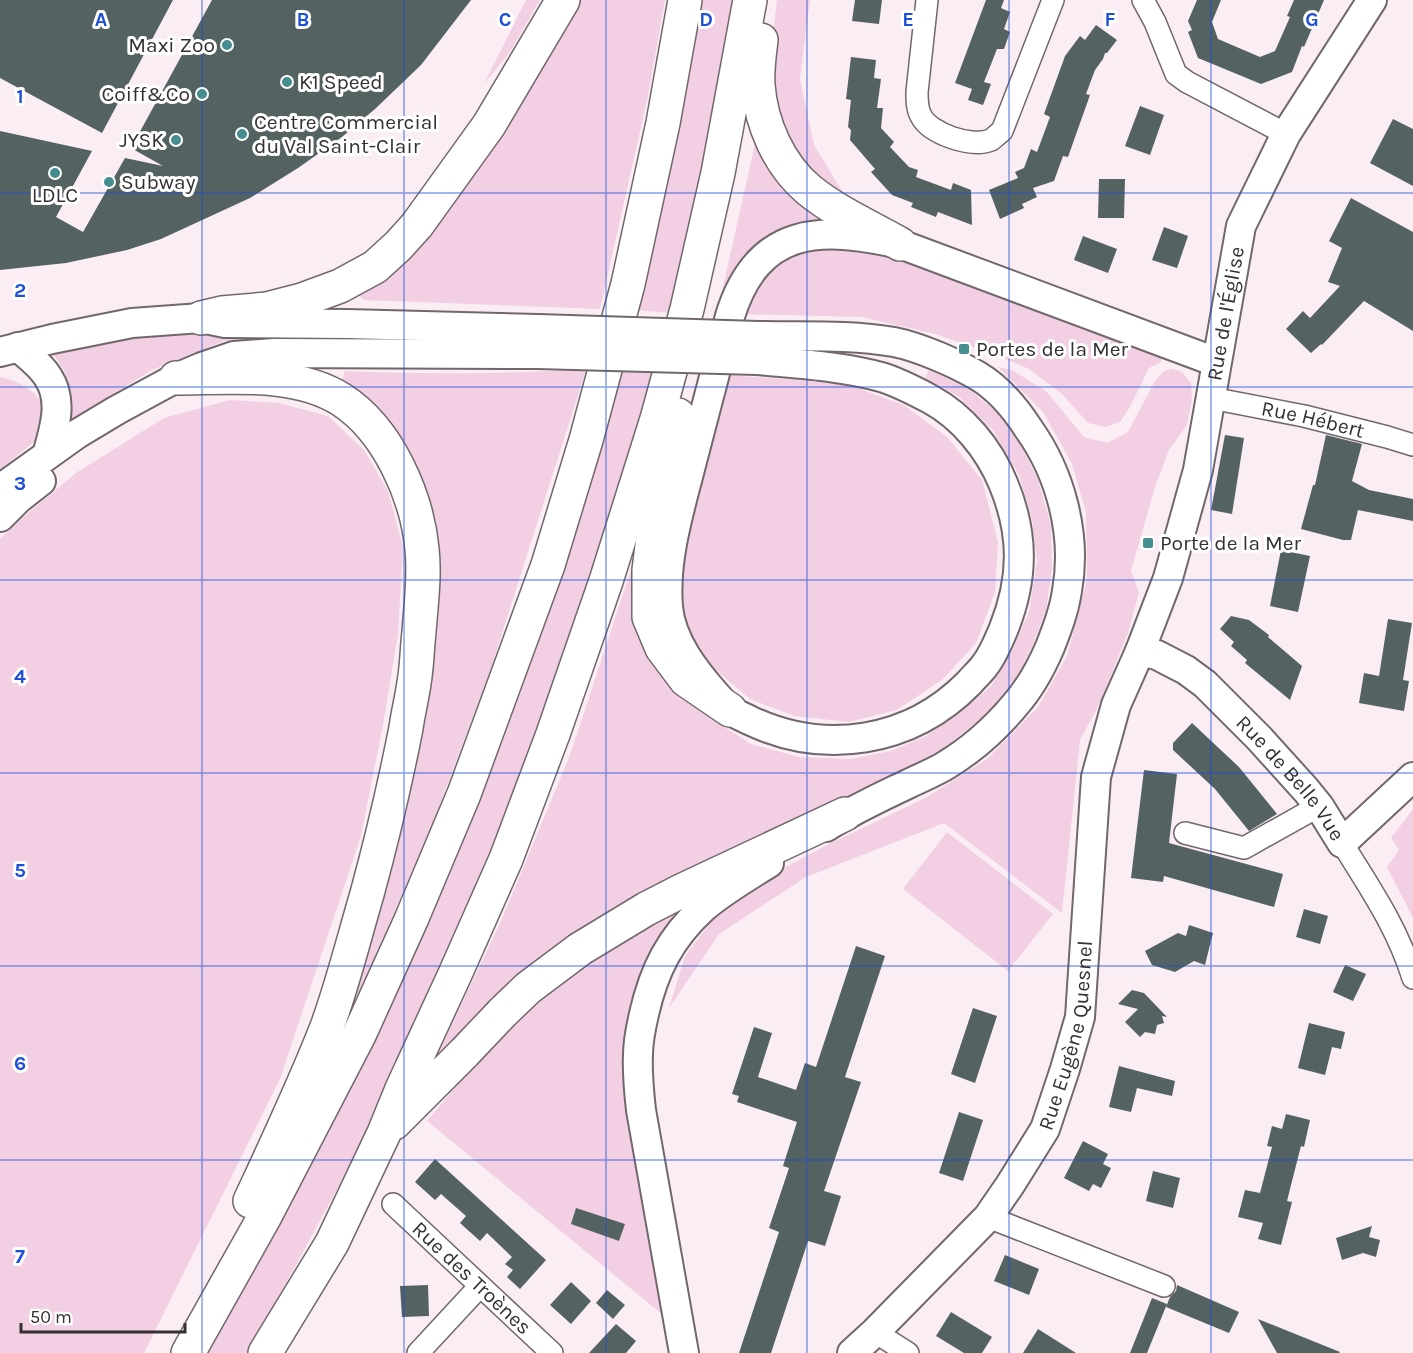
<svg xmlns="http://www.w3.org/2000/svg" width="1413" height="1353" viewBox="0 0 1413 1353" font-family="Karla,sans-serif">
<rect width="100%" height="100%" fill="#faeef4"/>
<g fill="#f2cfe2">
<path d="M526,0h14l-30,52 -26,32z"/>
<path d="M578,0h87l-17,96 -48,213 -236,-9 -8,-8z"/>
<path d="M699,0h36l-18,105 -44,208 -39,-3z"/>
<path d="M777,0h33l-10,79 14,66 36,59 -52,-42 -31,-80z"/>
<path d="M757,135l86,87 -31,6 -95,86z"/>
<path d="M856,241l306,115 -1,6 -12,6 -19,39 -10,15 -15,5 -17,-4 -26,-29 -33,-25 -33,-14 -61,-21 -73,-17 -126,-3 35,-58z"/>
<path d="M352,331l1,8 -95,-1 -34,3 -72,29 -85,52 2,-27 -4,-23 -12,-18 70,-15 79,-6z"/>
<path d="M998,367l14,3 34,21 38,46 23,6 21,-11 27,-51 9,-10 9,-2 9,3 9,11 1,16 -5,26 -18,25 -14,37 -24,84 8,21 -11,41 -30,74 -18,33 -18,173 -118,-90 -138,54 -87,57 -50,74 16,-52 29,-38 38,-33 71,-38 104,-50 60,-38 51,-52 29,-51 20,-76 -1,-68 -14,-48 -29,-52z"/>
<path d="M586,370l-94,295 -59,158 -75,172 -8,-4 84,-378 3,-89 -16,-46 -35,-60 -44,-39 3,-8c80,4 161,2 241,-1z"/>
<path d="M929,370l36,16 34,28 21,29 18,37 13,45 1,43 -6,42 -13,34 -17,37 -32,35 -39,31 -43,24 -167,82 -71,27 -83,50 -136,126 -6,-4 62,-131 69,-166 66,-200 40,132 34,31 41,26 48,13 51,2 41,-8 35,-15 30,-20 35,-30 21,-35 17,-39 8,-50 -5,-43 -13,-44 -26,-45 -35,-34 -33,-18z"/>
<path d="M622,371l33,1 -37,124 -94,281 -124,286 -63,126 -54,100 -37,64h-44l56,-97 336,-795z"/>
<path d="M728,375l118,9 58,21 43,32 35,43 16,62 -3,50 -19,51 -33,36 -46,31 -48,12 -55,-6 -44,-17 -46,-39 -22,-44v-49l15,-74z"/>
<path d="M0,377c13,2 36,13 41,26 3,8 -1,26 -2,35l-39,31z"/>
<path d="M230,400l49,3 49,13 36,34 24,41 15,56 -5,87 -15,91 -22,111 -81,243 -136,274h-144v-814l16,-16 60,-50 88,-55z"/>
<path d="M1413,809v109l-26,-51 12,-17 -8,-12z"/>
<path d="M947,832l106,82 -45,57 -105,-82z"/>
<path d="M671,913l4,6 -26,34 -18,49 -8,67 15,104 31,147 -242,-199 41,-49 57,-59 72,-55z"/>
</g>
<g fill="#556262">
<path d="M0,0h173l-71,133 -102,-55z"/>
<path d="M212,0h259l-50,65 -46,44 -33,28 -44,31 -48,30 -89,41 -34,11 -61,13 -66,7v-139l92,20 -36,66 27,15 42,-74 38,8 -32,-18z"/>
<path d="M855,0h27l-3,24 -27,-3z"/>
<path d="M986,0h18l-3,8 9,4 -6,17 6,3 -6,17h-7l-13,33 7,2 -8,21 -15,-5 4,-11 -17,-6z"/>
<path d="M1197,0h24l-9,22 6,17 42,18 15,-6 15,-34 -3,-1 7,-16h30l-20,47 -2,-1 -10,26 -31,12 -63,-26 -10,-26 4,-2 -4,-9z"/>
<path d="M1096,25l21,15 -10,13h-2l-2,6 -8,11 -9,24 4,1 -22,62 -5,-1 -9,25 -21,7 4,9 -15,7 2,4 -24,11 -11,-29 29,-12 -3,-6 9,-4 7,-19 6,3 13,-35 -6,-3 21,-58 15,-20 5,4z"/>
<path d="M851,57l25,3 -2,18 7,1 -4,29h6l-2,20 13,14 -4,5 19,20 9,3 -2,7 35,13 2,-7 18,7 1,35 -34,-13 -2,5 -25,-10 2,-4 -21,-8 -21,-23 4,-3 -25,-29 1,-10 -3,-3 3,-27 -5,-1z"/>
<path d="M1140,106l24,9 -14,40 -25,-9z"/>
<path d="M1393,119l20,10v57l-43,-23z"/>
<path d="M1099,179h26l-1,39h-26z"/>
<path d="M1351,198l62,34v99l-49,-30 -42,44 -1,-1 -10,9 -25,-24 17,-18 7,7 30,-32 -12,-4 14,-34 -13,-7z"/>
<path d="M1164,227l24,9 -11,32 -25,-8z"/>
<path d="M1083,236l34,13 -9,24 -34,-13z"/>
<path d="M1225,435l19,3 -12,76 -21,-4z"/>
<path d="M1326,435l36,9 -10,37 17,9 44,9v22l-55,-11 -7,30h-8l-42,-11 12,-44h2z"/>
<path d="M1281,550l29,6 -12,56 -28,-6z"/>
<path d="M1231,616l18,4 20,15 -1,2 34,29 -12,34 -45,-37 2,-3 -16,-14 3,-4 -14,-13z"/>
<path d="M1388,619l24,4 -9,57 6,1 -5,30 -45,-8 5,-30 15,3z"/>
<path d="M1192,723l47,44 38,47 -28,17 -34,-42 -42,-39v-7z"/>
<path d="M1144,770l33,4 -8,69 114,31 -9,33 -110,-31 -1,6 -32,-4z"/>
<path d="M1304,909l24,7 -8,28 -24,-7z"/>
<path d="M1189,925l24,8 -8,32 -11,-4 -19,11 -23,-7 -7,-14 33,-18 8,3z"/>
<path d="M856,946l29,10 -40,121 16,5 -37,109 17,5 -16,50 -17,-5 -37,112h-32l40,-121 -10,-4 20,-60 -6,-2 14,-44 -60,-20 2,-6 -7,-2 22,-67 18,6 -14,44 38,13 9,-27 11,4z"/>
<path d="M1345,965l21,9 -13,27 -20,-9z"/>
<path d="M1132,990l12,3 23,24 -5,-1 2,7 -7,2 -2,9 -10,-2 -5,5 -15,-15 13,-13 -20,-5z"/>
<path d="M973,1008l24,8 -22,67 -24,-9z"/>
<path d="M1309,1023l36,9 -4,17 -9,-2 -7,28 -27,-7z"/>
<path d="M1119,1066l56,15 -3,15 -35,-8 -6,24 -22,-5z"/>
<path d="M959,1112l24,8 -20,61 -24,-8z"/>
<path d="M1286,1114l24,6 -6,27 -3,-1 -10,39 -4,16 5,1 -11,43 -23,-6 5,-16 -25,-6 7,-27 15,3 12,-46 -5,-1 5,-20 10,3z"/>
<path d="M1083,1141l25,13 -5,10 8,4 -10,20 -8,-4 -4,7 -25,-13z"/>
<path d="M435,1159l111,101 -26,29 -13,-12 6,-7 -8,-6 7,-7 -25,-24 -7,8 -20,-18 6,-7 -25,-22 -6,6 -20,-18z"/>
<path d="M1153,1171l27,7 -7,30 -27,-7z"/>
<path d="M576,1208l49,16 -6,17 -48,-17z"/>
<path d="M1372,1226l-3,11 11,3 -4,17 -13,-4 -21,7 -6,-22z"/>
<path d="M1005,1255l34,14 -10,26 -35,-14z"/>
<path d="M571,1282l20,19 -20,23 -21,-19z"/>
<path d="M428,1285l1,31 -27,1 -2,-31z"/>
<path d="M1177,1285l62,27 -10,21 -63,-26 4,-10 6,-6z"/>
<path d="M607,1290l18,15 -12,14 -17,-16z"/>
<path d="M1152,1298l15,6 -20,49h-17z"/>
<path d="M951,1312l41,25 -10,16h-18l-28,-17z"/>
<path d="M1258,1319l82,33 -1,1h-62z"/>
<path d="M616,1324l20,17 -10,12h-37z"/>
<path d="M1038,1329l38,24h-53z"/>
</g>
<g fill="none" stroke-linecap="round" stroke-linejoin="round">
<g stroke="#71676d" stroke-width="24">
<g id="street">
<path d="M927,0l-10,92c0,8 0,17 4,24 9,18 51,32 70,24 3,-2 8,-7 11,-9l51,-131"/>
<path d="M1143,0l12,22 21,52 11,8 99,52"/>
<path id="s1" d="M1211,398l93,18 83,21 26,8"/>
<path d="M1185,833l59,15 75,-42"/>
<path d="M1342,843c28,45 55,84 71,135"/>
<path id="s2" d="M393,1204l159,149"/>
<path d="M988,1217l176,69"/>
<path d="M875,1332l33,21"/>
<path d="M418,1353l62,-67"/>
</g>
</g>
<g stroke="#71676d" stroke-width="32">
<g id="secondary">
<path d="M758,336c45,1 91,-2 136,6 25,5 62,21 84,34 20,12 37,32 50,52 33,46 49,107 39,163 -3,20 -10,38 -17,56 -9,21 -20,41 -35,58 -20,24 -45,46 -72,62 -11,6 -22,11 -33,16 -29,14 -58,27 -84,44"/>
<path d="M18,347c10,9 23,18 30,30 16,24 6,53 -1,78"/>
<path d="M0,352l52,-13 80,-16 69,-5 24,5 122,1 191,5"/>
<path d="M757,360c41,4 84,6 124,17 17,5 34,14 49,22 33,18 59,50 73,84 21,50 21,95 1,145 -5,12 -11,27 -19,37 -4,6 -11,12 -16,18 -59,60 -145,73 -220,37 -7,-4 -15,-6 -21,-11 -4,-4 -8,-10 -12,-14 -21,-24 -45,-54 -48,-88 -4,-50 12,-98 24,-146 13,-48 25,-97 38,-145 28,-90 90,-90 170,-72l316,118"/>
<path d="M0,489l77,-55 40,-24 59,-32 26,-11 32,-11 40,-3 263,1"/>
<path d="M0,517l18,-18 23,-18"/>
<path id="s3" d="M1140,651l17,4 29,15 19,14 54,54 47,52 13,16 23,37 71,-66"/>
<path d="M684,1353l-43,-243c-2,-18 -4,-36 -3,-55 0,-13 3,-28 6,-41 10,-44 26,-76 60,-107 20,-17 43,-30 65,-44"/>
<path id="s4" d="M852,1353l23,-21 113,-115 22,-32 35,-56 20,-60 15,-52 16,-240 20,-72 24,-54 28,-73 30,-108 43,-244 45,-92 86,-134"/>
</g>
</g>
<g stroke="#71676d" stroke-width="36">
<g id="highway">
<path d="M761,40c-2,15 -4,30 -3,45 3,39 21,80 51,105 27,22 61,37 91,54"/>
<path d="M201,318l21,-5 45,-4 35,-9 38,-14 35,-19 23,-21 19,-21 72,-100 74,-125"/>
<path d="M176,378c53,0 119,-8 166,22 46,30 75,96 80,149 3,28 -1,55 -3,83 -2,17 -2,34 -5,51 -2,15 -6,30 -8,45 -11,56 -24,111 -39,166 -13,44 -24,89 -40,133 -23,59 -50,116 -77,174"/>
<path d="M678,415l-23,107 -6,48v47l13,31 24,32 44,30"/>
<path d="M394,1123l71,-71 37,-39 26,-25 52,-39 66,-40 35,-18 164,-77"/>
<path d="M188,1353l77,-137 94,-181 52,-115 53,-126 84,-229 38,-125 42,-156 35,-161 22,-123"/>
<path d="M265,1353l67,-110 52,-110 18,-44 54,-117 50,-113 47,-125 53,-153 51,-162 30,-110 31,-136 32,-173"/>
</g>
</g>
<use href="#street" stroke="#fff" stroke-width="21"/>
<use href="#secondary" stroke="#fff" stroke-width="28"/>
<use href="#highway" stroke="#fff" stroke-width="33"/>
<g stroke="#71676d" stroke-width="32" stroke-linecap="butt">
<g id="secondary-bridge">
<path d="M538,329l220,7"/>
<path d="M537,354l220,6"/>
</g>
</g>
<use href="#secondary-bridge" stroke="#fff" stroke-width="28"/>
</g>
<path fill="none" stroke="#1d4ed8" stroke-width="1.5" stroke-opacity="0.55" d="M202,0v1353M404,0v1353M606,0v1353M807,0v1353M1009,0v1353M1211,0v1353M0,193h1413M0,387h1413M0,580h1413M0,773h1413M0,966h1413M0,1160h1413"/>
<g fill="#458d8e" stroke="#fff" stroke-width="2">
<circle cx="227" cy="45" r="6"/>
<circle cx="287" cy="82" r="6"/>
<circle cx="202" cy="94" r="6"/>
<circle cx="242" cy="134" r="6"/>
<circle cx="176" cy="140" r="6"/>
<circle cx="55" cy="173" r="6"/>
<circle cx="109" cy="182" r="6"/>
<rect x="958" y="343" width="12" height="12" rx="3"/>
<rect x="1142" y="537" width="12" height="12" rx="3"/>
</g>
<g text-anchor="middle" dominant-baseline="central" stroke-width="6" stroke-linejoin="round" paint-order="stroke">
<g font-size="21" fill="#353033" stroke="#fff" text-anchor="start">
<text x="215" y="45" text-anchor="end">Maxi Zoo</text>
<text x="299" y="82">K1 Speed</text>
<text x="190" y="94" text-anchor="end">Coiff&amp;Co</text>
<text x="254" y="122">Centre Commercial<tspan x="254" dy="24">du Val Saint-Clair</tspan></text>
<text x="164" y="140" text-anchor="end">JYSK</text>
<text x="121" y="182">Subway</text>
<text x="55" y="195" text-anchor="middle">LDLC</text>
<text x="976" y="349">Portes de la Mer</text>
<text x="1160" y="543">Porte de la Mer</text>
</g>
<g font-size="21" fill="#353033" stroke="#fff">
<text stroke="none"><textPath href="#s4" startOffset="1138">Rue de l'Église</textPath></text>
<text stroke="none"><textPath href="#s1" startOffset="104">Rue Hébert</textPath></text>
<text stroke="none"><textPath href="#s3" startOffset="201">Rue de Belle Vue</textPath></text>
<text stroke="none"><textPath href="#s4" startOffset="394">Rue Eugène Quesnel</textPath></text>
<text stroke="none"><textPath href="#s2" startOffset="108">Rue des Troènes</textPath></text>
</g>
</g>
<g font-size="20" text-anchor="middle" font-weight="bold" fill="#1d4ed8" stroke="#fff" stroke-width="6" stroke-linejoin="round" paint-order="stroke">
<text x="101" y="26">A</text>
<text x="303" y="26">B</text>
<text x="505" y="26">C</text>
<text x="706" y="26">D</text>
<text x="908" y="26">E</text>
<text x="1110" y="26">F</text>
<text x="1312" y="26">G</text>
<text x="20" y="103">1</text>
<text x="20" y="297">2</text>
<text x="20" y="490">3</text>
<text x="20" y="683">4</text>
<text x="20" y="877">5</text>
<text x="20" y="1070">6</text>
<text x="20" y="1263">7</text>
</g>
<path d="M21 1323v9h164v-9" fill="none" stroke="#353033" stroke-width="3"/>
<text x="30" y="1323" font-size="18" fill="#353033" stroke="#ffffff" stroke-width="4.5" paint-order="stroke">50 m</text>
</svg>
